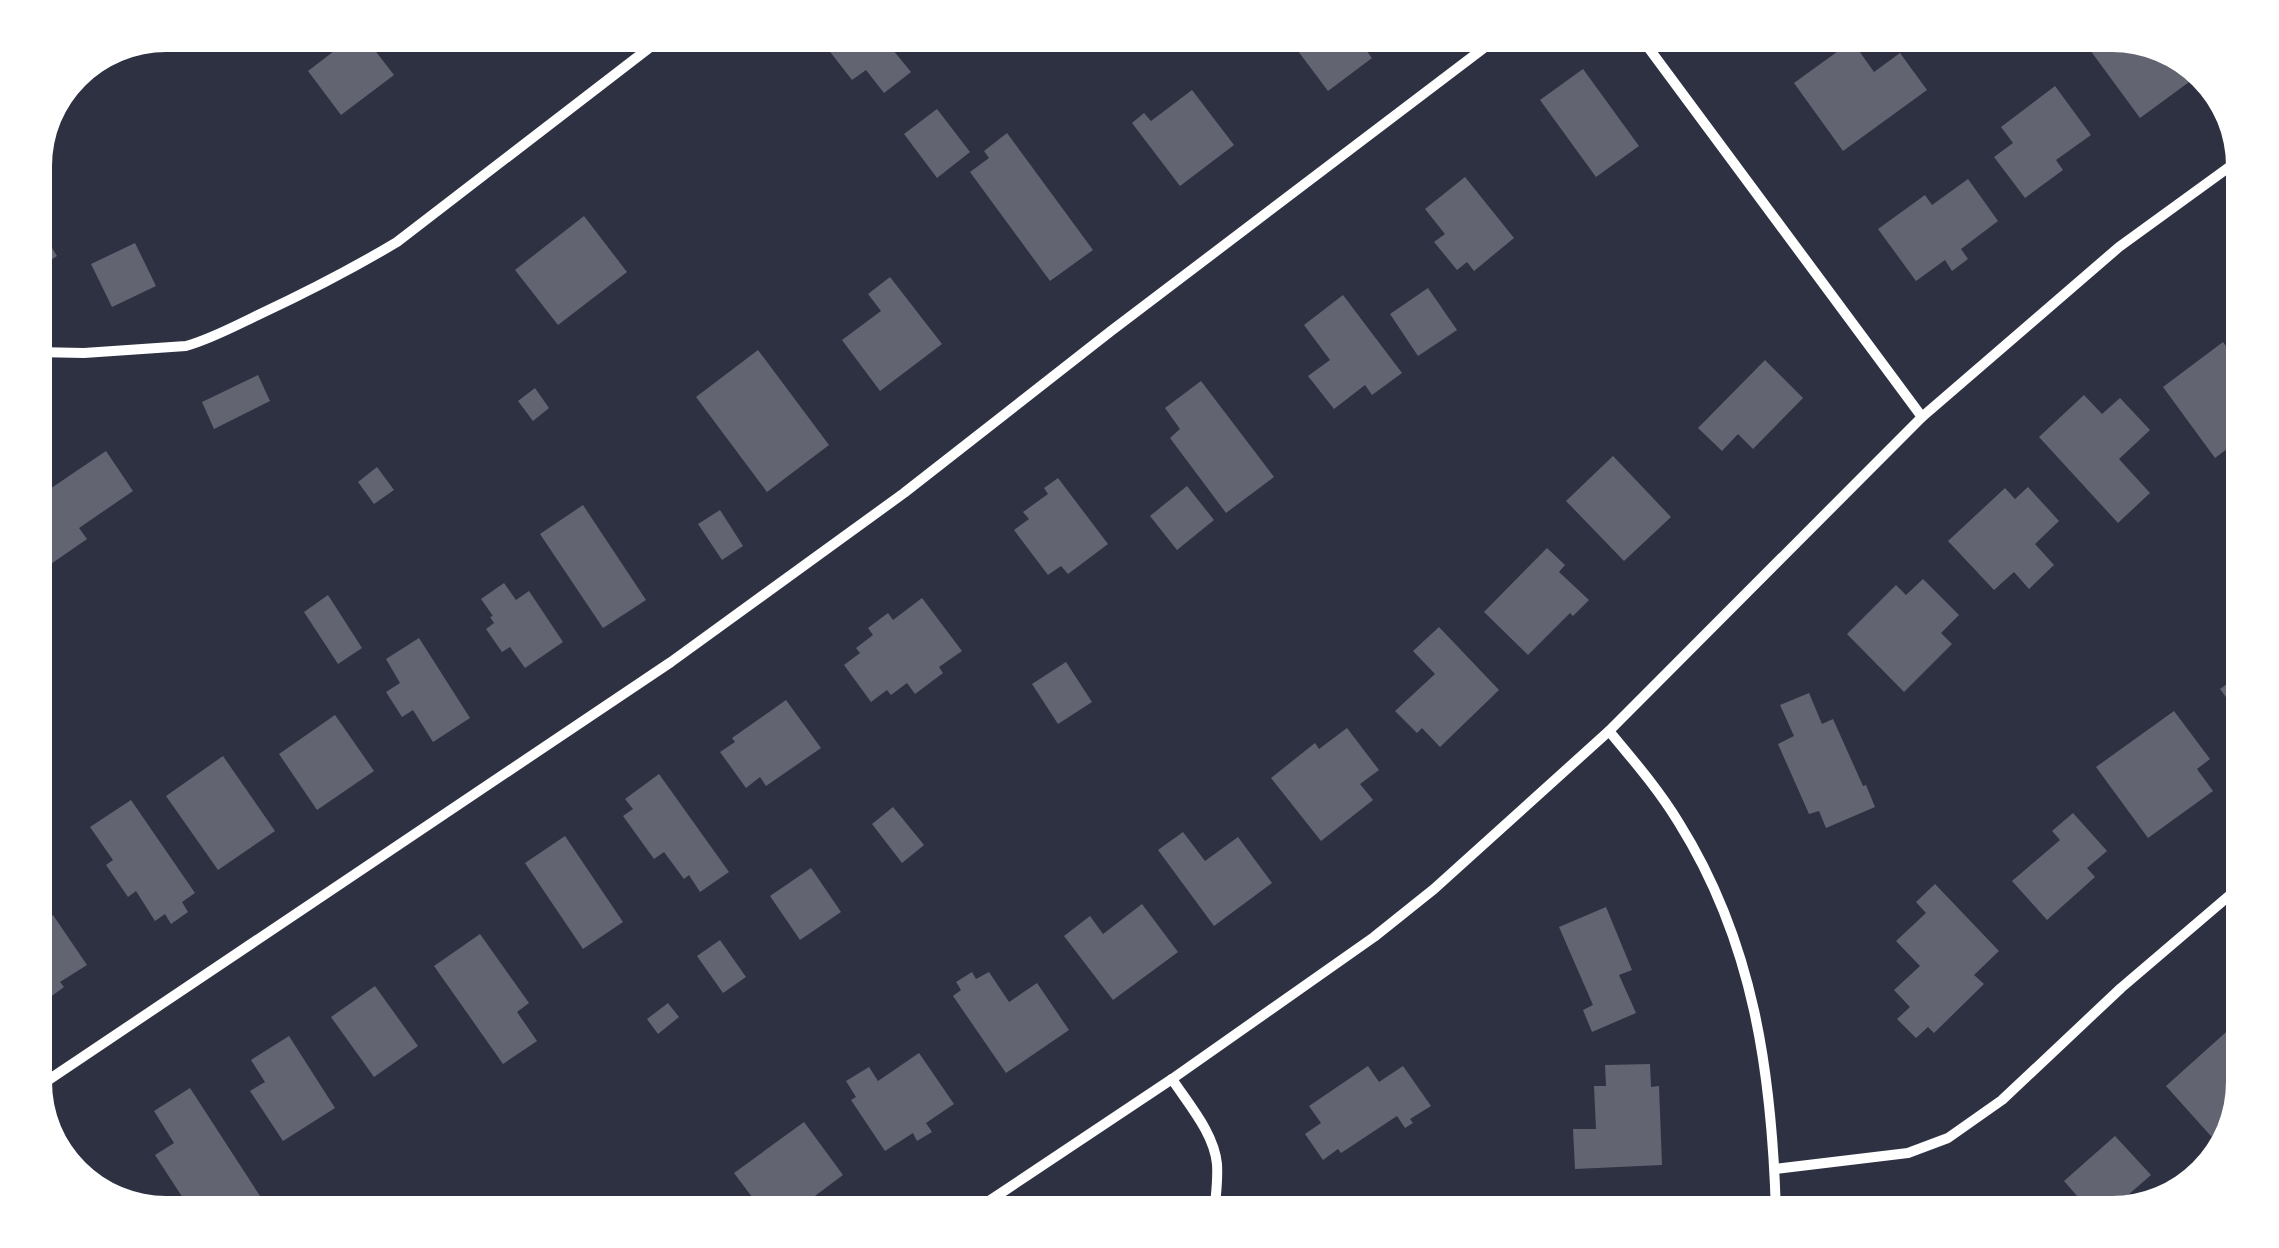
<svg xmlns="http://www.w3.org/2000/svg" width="2279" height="1248" viewBox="0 0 2279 1248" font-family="'PT Sans',sans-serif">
<rect width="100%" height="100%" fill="#2d3142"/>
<g fill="#626471">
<path d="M355,35h8l31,40 -53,40 -33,-44z"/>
<path d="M418,35h29l-18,14z"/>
<path d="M457,35h33l-21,15z"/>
<path d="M817,35h109l-16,12 -5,-7 -12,10 18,22 -27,21 -18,-23 -14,10z"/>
<path d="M1286,35h69l17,23 -44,33z"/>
<path d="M2079,35h33l66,17 22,22 -60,44z"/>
<path d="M1852,41l22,31 26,-19 27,37 -84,61 -49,-68z"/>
<path d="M1583,69l56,77 -43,31 -56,-77z"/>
<path d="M2055,86l36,49 -35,25 7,10 -38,28 -31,-41 19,-14 -12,-16z"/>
<path d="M1192,90l42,55 -54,41 -48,-63 12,-10 7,8z"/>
<path d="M937,109l33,43 -33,26 -33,-44z"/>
<path d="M1007,133l86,117 -43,31 -80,-109 19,-14 -5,-7z"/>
<path d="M1465,177l49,61 -40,33 -7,-9 -10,8 -23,-28 11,-8 -20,-25z"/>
<path d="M1968,179l30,42 -37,28 7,10 -16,12 -7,-11 -29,21 -38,-52 47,-34 7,10z"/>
<path d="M584,216l43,56 -69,53 -43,-55z"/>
<path d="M35,220l22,36 -22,14z"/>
<path d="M135,243l21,43 -44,21 -21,-43z"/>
<path d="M890,277l52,67 -62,47 -38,-51 39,-29 -13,-17z"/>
<path d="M1428,288l29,42 -39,26 -28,-42z"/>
<path d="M1343,295l59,78 -30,22 -7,-10 -31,24 -26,-33 22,-16 -26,-35z"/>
<path d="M2223,342l15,20 6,-4v58l-14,11 9,13 -24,18 -52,-71z"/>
<path d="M758,350l71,95 -62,47 -71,-95z"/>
<path d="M1765,360l38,38 -50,51 -15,-15 -16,17 -24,-23z"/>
<path d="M258,375l12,26 -56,28 -12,-27z"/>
<path d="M1201,381l73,96 -48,36 -56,-75 10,-9 -15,-21z"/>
<path d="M535,388l14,20 -16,13 -15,-20z"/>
<path d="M2084,395l18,19 18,-16 30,32 -31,29 31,34 -32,30 -79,-86z"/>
<path d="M106,451l27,40 -54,37 8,11 -52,36v-76z"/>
<path d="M1613,456l58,61 -47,44 -58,-60z"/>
<path d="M377,467l17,23 -20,14 -16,-22z"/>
<path d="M1058,478l50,66 -40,30 -7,-8 -13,9 -34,-45 15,-11 -6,-7 25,-18 -4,-6z"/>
<path d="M1187,486l27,34 -37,30 -27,-34z"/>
<path d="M2028,487l31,34 -24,23 19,21 -25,24 -15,-17 -20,18 -46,-49 57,-53 10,11z"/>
<path d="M583,505l63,95 -43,28 -63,-94z"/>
<path d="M720,510l23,36 -21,14 -24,-36z"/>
<path d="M1547,548l18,17 -6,7 30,28 -16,16 -3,-3 -42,42 -44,-43z"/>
<path d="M1923,579l36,36 -18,18 11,11 -48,48 -57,-58 49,-49 10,10z"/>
<path d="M504,583l12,17 13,-9 34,51 -38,26 -15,-21 -8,5 -16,-23 8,-6 -4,-6 3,-1 -12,-17z"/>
<path d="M328,595l34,53 -24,16 -34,-52z"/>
<path d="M922,598l40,53 -23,16 4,6 -28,21 -8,-11 -16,12 -4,-5 -16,12 -27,-37 16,-12 -4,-5 17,-13 -5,-7 20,-15 5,7z"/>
<path d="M1439,627l60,63 -59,57 -18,-19 -5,5 -22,-22 40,-37 -22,-23z"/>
<path d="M2244,628v37l-18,-24z"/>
<path d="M419,638l51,80 -37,24 -20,-32 -11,7 -16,-25 14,-9 -14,-24z"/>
<path d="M1066,662l26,40 -34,22 -26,-40z"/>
<path d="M2244,672v50l-24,-33z"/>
<path d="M1809,693l13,31 11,-5 30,67 3,-1 9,22 -49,21 -7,-17 -10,3 -31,-70 16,-8 -14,-31z"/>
<path d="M786,700l35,48 -55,38 -6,-9 -14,11 -26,-36 15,-10 -3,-4z"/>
<path d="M2174,711l36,48 -13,10 16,22 -65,47 -52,-71z"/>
<path d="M335,715l39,56 -57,39 -38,-56z"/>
<path d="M1347,728l32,42 -19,14 13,16 -52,41 -50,-63 44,-35 4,6z"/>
<path d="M223,756l52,75 -57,39 -52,-74z"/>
<path d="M659,774l70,98 -29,20 -11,-17 -5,4 -20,-27 -10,7 -31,-43 10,-7 -8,-10z"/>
<path d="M131,800l64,93 -13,9 6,10 -17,12 -6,-10 -10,7 -19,-30 -8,6 -22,-32 7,-5 -23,-33z"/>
<path d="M893,807l31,38 -22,18 -30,-39z"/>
<path d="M2073,813l34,38 -20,17 8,9 -48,43 -35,-39 48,-41 -8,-9z"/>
<path d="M1183,832l22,29 33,-24 34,46 -58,43 -56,-76z"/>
<path d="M565,836l58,86 -40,27 -58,-86z"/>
<path d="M811,868l30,44 -41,28 -30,-44z"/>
<path d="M1935,884l64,67 -25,24 10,9 -50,49 -6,-6 -12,11 -19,-19 13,-12 -16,-17 26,-24 -24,-25 30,-28 -10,-11z"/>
<path d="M1142,904l36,48 -65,48 -49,-64 26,-20 13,18z"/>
<path d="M1606,907l26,63 -13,5 17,38 -44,19 -9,-22 10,-5 -34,-78z"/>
<path d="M53,915l34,50 -27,17 4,5 -15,11 -3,-6 -11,7v-73z"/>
<path d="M480,934l49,69 -12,9 20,29 -34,23 -69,-98z"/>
<path d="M720,940l26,37 -23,16 -26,-37z"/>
<path d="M972,972l4,7 13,-7 20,30 28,-19 32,47 -63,43 -53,-77 8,-6 -5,-8z"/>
<path d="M375,986l43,60 -44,31 -43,-60z"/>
<path d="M668,1003l11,14 -21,17 -11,-15z"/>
<path d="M2234,1025l10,10v47l-14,52 -12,10 -52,-58z"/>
<path d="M289,1036l46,72 -52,33 -33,-50 15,-9 -14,-22z"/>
<path d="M919,1053l35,51 -28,19 6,9 -15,9 -4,-8 -28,18 -34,-51 5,-3 -10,-16 23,-14 9,14z"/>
<path d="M1650,1064l1,23 8,-1 3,79 -87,4 -2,-40h23l-2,-43h12l-1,-21z"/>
<path d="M1368,1066l11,16 24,-16 28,40 -21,13 3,4 -8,5 -8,-12 -56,37 -3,-4 -15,11 -18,-26 16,-11 -12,-17z"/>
<path d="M190,1088l81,125h-52l-8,-13 -19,12 -37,-57 19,-12 -20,-32z"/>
<path d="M804,1122l39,53 -51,38h-28l-30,-40z"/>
<path d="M2115,1136l36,39 -23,20 10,11 -25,7h-21l-28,-32z"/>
<path d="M698,1197l11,16h-33z"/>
<path d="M1313,1206l43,4v3h-43z"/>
</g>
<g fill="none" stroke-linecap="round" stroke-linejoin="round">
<g stroke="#fff" stroke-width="10">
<path d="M1639,35l283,382"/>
<path d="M35,352l49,1 102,-7c25,-7 49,-20 72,-31 47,-22 94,-46 139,-73l256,-197 17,-10"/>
<path d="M1609,731c25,30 50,59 70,92 75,120 93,251 97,390"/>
<path d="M1172,1079c17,26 42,54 45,85 1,16 -1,33 -3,49"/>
<path d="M35,1089l636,-427 233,-169 207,-162 390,-296"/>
<path d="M1775,1169l133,-16 40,-15 54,-38 119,-112 123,-105"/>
<path d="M971,1213l201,-134 202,-142 60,-48 175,-158 313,-314 197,-170 124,-90"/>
</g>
</g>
<path d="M0 0H2279V1248H0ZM166 52H2112A114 114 0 0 1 2226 166V1082A114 114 0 0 1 2112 1196H166A114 114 0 0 1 52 1082V166A114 114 0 0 1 166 52Z" fill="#fff" fill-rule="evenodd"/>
</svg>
